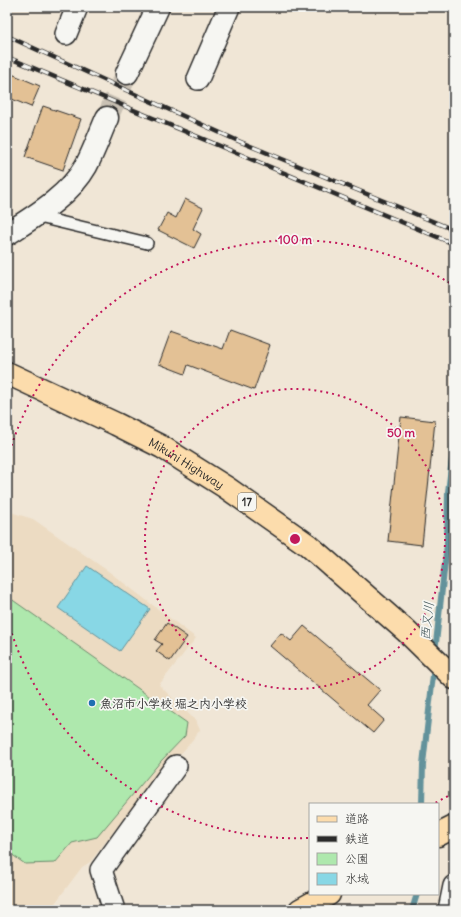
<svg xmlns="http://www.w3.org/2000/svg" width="461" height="917" viewBox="0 0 461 917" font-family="Delius,'Klee One',sans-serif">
<rect width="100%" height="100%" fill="#f0e6d6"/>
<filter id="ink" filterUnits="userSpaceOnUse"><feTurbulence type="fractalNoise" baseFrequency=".025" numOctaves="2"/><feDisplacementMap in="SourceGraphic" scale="8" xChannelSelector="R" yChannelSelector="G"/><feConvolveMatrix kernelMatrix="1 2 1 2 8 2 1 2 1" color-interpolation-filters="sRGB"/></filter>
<g filter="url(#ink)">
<path fill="#ecdbc2" d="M7,511l26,8 75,52 88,67 -37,47 37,36 4,9 -14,18 -46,49 -50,65 -8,5 -32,43h-43z"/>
<path fill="#aee8ad" stroke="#6c8a6c" d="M7,596l180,127 -2,13 -24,25 -64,76 -25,6 -17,20 -30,1 -18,-13z"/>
<path fill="#88d7e5" stroke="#63929b" d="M87,566l63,43 -30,42 -62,-43z"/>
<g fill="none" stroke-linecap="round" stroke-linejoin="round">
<g stroke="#63929b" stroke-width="6">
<path d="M435,652l12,-108 1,-52 6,-51"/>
<path d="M422,804l1,-40 11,-98"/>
<path d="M412,910l5,-16"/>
</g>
</g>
<g fill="#e3c195" stroke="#2b2b2b">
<path d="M7,72l33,14 -9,21 -24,-10z"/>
<path d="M43,106l38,13 -18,51 -38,-13z"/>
<path d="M185,199l18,9 -10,21 8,5 -7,14 -36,-18 9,-17 9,5z"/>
<path d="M230,330l40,15 -16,45 -66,-25 -3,9 -26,-10 12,-33 52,18z"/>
<path d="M401,417l34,4 -13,124 -34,-4z"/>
<path d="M167,623l20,14 -17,24 -14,-10 6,-7 -7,-4z"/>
<path d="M304,626l76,64 -13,15 17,15 -11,13 -103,-87 11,-13 10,8z"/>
</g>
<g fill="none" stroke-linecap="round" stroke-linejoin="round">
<path stroke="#c9c1b4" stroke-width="22" stroke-dasharray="22 11" stroke-linecap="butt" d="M107,118l20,-45"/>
<g stroke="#2b2b2b" stroke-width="14">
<path id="service" d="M35,216l112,27"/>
</g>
<g stroke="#2b2b2b" stroke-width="24">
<g id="minor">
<path d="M66,34l11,-27"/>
<path d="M198,79l31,-72"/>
<path d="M114,910l-13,-40 75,-104"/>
<path d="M449,910l5,-24"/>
</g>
</g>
<g stroke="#2b2b2b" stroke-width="25">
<g id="secondary">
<path d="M127,73l31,-66"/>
<path d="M7,234c28,-18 62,-38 79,-68 8,-15 14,-32 21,-48"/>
</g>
</g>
<g stroke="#2b2b2b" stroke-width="25">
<g id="primary">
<path d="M438,835l16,-8"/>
<path d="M300,910l29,-16"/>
</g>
</g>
<g stroke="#2b2b2b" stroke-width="25">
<g id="trunk">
<path id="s1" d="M7,373l109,51 46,23 65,41 81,57 98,86 48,47"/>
</g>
</g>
<use href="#service" stroke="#f6f6f2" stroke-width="11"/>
<use href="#minor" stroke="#f6f6f2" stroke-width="21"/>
<use href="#secondary" stroke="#f6f6f2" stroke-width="22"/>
<use href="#primary" stroke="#fcdcac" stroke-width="22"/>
<use href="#trunk" stroke="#fcdcac" stroke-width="22"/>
<g stroke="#2b2b2b" stroke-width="4.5">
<g id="rail">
<path d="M7,36l229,104 218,90"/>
<path d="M7,57l447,187"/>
</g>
</g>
<use href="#rail" stroke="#f6f6f2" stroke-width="3" stroke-dasharray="9" stroke-linecap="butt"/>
</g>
</g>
<g fill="none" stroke="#c2185b" stroke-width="2" stroke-dasharray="2 4">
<circle cx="295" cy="539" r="150"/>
<path d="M453 793A299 299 0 0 1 435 803M308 838A299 299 0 0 1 8 621M8 457A299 299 0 0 1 453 285"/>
</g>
<circle fill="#1f6fb2" stroke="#f6f6f2" stroke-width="1.5" cx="92" cy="703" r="4"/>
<g text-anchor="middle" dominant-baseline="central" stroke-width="3.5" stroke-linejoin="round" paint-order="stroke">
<rect fill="#f6f6f2" stroke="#686867" stroke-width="1" x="238" y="493" width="18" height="18" rx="3"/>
<g font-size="11" font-weight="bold" fill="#2b2b2b">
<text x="247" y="502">17</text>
</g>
<g font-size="12" fill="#2b2b2b" stroke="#f6f6f2">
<text stroke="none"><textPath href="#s1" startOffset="201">Mikuni Highway</textPath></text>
</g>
<g font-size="12" font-weight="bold" fill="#2b2b2b" stroke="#f6f6f2" text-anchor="start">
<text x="100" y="703">魚沼市小学校 堀之内小学校</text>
</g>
<g font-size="13" font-style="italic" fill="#42565a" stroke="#f6f6f2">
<text transform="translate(427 621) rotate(-84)">西又川</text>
</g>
</g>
<circle cx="295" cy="539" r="6" fill="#c2185b" stroke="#f6f6f2" stroke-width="2"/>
<g font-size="12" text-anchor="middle" font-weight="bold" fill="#c2185b" stroke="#f6f6f2" stroke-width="3.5" stroke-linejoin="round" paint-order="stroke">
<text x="295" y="244">100 m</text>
<text x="401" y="437">50 m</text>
</g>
<rect width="461" height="917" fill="none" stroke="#f6f6f2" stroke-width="24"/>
<rect x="12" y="12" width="437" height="893" fill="none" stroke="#2b2b2b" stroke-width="1.5" filter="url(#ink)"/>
<rect x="309" y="803" width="130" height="92" fill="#f6f6f2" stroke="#a5a5a2"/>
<rect x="317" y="816" width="20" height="6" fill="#fcdcac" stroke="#a5a5a2"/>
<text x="345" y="823" font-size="12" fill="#2b2b2b">道路</text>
<rect x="317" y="836" width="20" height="6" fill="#2b2b2b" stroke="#a5a5a2"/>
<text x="345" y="843" font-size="12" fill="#2b2b2b">鉄道</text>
<rect x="317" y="853" width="20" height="12" fill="#aee8ad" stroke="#a5a5a2"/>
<text x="345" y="863" font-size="12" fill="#2b2b2b">公園</text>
<rect x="317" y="873" width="20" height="12" fill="#88d7e5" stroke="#a5a5a2"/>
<text x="345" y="883" font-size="12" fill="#2b2b2b">水域</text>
</svg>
